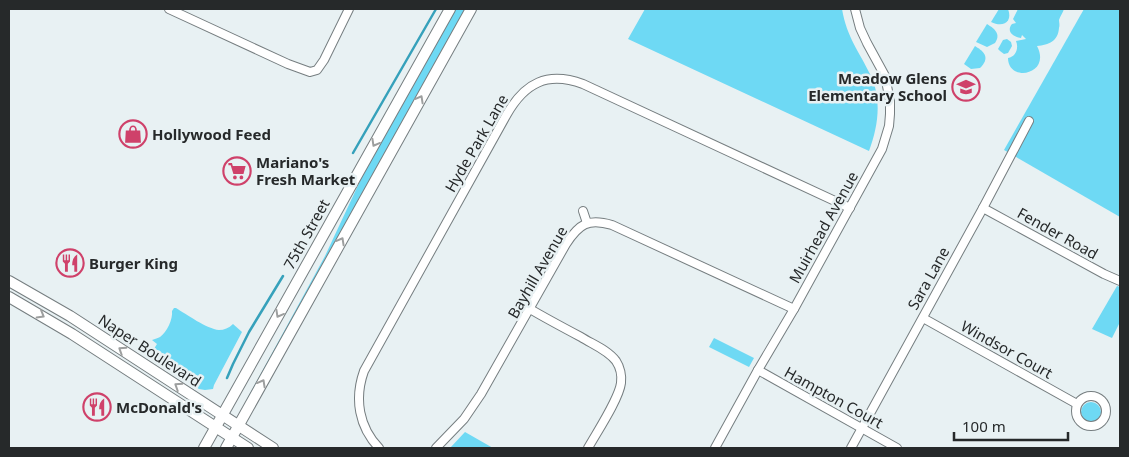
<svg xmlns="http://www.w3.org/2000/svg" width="1129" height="457" viewBox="0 0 1129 457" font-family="'Noto Sans',sans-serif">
<rect width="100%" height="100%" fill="#e8f1f3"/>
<g fill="#6ed9f4">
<path d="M455,9h10l-217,390h-1l78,-143 43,-92z"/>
<path d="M645,9h197c5,29 17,42 29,67 11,24 7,51 -2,75l-241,-112z"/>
<path d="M999,9h9c5,13 -5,19 -17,13z"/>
<path d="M1018,9h46c-1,4 -4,7 -5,11 0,2 1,5 0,8 -1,13 -10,17 -22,18 15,29 -29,37 -29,12 8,-1 11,-10 8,-17l10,-2 -4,-4 -1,3c-8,-1 -15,-7 -9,-14l4,-1 -3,-4z"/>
<path d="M1084,9h36v208l-116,-67z"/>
<path d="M987,24c8,5 14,10 8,19l-8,4 -11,-5z"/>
<path d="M1007,39l4,3 1,4 -4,7 -4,1 -4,-3 -2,-2 5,-9z"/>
<path d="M975,46c10,6 15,12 5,22l-9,1 -7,-5z"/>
<path d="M1117,286l3,1v35l-8,16 -20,-9z"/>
<path d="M174,308h2c10,6 31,21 43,22 5,0 10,-2 14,-6l9,8 -28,53 -1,4 -8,1 -6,-1 -56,-38 5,-1 4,2 5,-8 -5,-4c3,-1 6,-2 8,-3 7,-5 13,-18 12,-26z"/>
<path d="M714,338l40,20 -5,9 -40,-20z"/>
<circle cx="1091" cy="412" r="10"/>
<path d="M465,432l28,16h-43z"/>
</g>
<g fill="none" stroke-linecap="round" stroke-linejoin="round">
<g stroke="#36a1bb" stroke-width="2.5">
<path d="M353,153l83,-144"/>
<path d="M227,378l6,-14 16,-32 34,-56"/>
</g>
<g stroke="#767e80" stroke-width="10">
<g id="minor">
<path d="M169,9l119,55 22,8 7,-2 7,-10 25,-51"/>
<path d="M983,208l121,66 16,7"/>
<path d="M583,211l4,12"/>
<path d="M530,309c17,10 34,19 51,28 11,7 27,13 35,24 4,6 6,15 5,22 -2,16 -24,49 -33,65"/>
<path d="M923,318l154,86"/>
<path d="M758,370l139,78"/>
<circle cx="1091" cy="411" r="15"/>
<path d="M379,448c-20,-21 -25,-49 -15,-77l143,-257c18,-31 40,-43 76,-30l267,124"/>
<path d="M436,448l28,-29 17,-25 85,-150c13,-20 22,-26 46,-19l182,84"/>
<path d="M715,448l43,-78 36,-61 88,-160 7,-23 1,-12v-13l-5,-25 -18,-33 -7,-15 -5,-19"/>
<path d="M851,448l132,-240 46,-87"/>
</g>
</g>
<g stroke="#767e80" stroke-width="12">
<g id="secondary">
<path d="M9,281l61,35 203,132"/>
<path d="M9,297l63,37 176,114"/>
<path d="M204,448l246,-439"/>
<path d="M226,448l245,-439"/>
</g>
</g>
<use href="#minor" stroke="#fff" stroke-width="8"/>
<use href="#secondary" stroke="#fff" stroke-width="10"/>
</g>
<defs><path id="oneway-chevron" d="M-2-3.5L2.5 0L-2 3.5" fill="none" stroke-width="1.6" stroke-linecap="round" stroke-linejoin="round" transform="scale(1.25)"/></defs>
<g stroke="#9d9f9f">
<use href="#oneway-chevron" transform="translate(420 99) rotate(-61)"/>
<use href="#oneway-chevron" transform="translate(375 143) rotate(119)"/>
<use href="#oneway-chevron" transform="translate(341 241) rotate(-61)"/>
<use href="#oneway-chevron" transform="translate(279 314) rotate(119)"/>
<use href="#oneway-chevron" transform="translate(41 315) rotate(30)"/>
<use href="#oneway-chevron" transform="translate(122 350) rotate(-147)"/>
<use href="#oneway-chevron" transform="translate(262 383) rotate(-61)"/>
<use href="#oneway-chevron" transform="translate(178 386) rotate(-147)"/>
</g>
<defs>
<g id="school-ring" transform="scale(1.4375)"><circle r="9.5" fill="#e8f1f3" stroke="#cf416a" stroke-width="1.5"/><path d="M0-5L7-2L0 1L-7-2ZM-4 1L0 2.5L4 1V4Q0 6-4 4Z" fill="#cf416a"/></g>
<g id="shop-ring" transform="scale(1.4375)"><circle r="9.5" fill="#e8f1f3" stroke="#cf416a" stroke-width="1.5"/><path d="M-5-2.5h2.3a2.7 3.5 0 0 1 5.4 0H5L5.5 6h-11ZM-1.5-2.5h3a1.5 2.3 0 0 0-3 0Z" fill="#cf416a"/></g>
<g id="supermarket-ring" transform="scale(1.4375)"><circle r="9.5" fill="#e8f1f3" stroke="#cf416a" stroke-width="1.5"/><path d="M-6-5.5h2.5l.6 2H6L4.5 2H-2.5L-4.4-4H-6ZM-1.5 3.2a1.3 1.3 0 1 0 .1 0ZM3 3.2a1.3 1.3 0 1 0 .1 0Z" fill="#cf416a"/></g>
<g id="restaurant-ring" transform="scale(1.4375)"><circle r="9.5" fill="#e8f1f3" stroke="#cf416a" stroke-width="1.5"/><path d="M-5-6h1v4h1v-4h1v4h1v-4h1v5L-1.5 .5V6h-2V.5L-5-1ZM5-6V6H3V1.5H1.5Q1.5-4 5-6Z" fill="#cf416a"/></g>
</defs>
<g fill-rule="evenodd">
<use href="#school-ring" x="966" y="87"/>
<use href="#shop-ring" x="133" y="134"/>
<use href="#supermarket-ring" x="237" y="171"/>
<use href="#restaurant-ring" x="70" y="263"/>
<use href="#restaurant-ring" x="97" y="407"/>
</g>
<g text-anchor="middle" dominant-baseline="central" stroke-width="5" stroke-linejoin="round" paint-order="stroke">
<g font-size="15" font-weight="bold" fill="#26292a" stroke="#e8f1f3" text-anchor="start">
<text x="947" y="78" text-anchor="end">Meadow Glens<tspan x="947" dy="17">Elementary School</tspan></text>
<text x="152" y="134">Hollywood Feed</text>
<text x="256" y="162">Mariano's<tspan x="256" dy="17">Fresh Market</tspan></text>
<text x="89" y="263">Burger King</text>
<text x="116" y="407">McDonald's</text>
</g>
<g font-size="15" fill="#26292a" stroke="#e8f1f3">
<text transform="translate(476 143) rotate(-60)">Hyde Park Lane</text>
<text transform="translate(823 227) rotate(-61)">Muirhead Avenue</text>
<text transform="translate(1058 233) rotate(29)">Fender Road</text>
<text transform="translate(306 234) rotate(-61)">75th Street</text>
<text transform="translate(537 272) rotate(-60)">Bayhill Avenue</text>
<text transform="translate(928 278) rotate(-61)">Sara Lane</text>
<text transform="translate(1007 349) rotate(29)">Windsor Court</text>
<text transform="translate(150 350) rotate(33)">Naper Boulevard</text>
<text transform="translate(834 397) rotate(29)">Hampton Court</text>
</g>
</g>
<rect width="1129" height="457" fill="none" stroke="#26292a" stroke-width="20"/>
<path d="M954 432v8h114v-8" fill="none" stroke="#26292a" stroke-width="2.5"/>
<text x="962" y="432" font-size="15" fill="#26292a" stroke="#e8f1f3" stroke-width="4" paint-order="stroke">100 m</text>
</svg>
